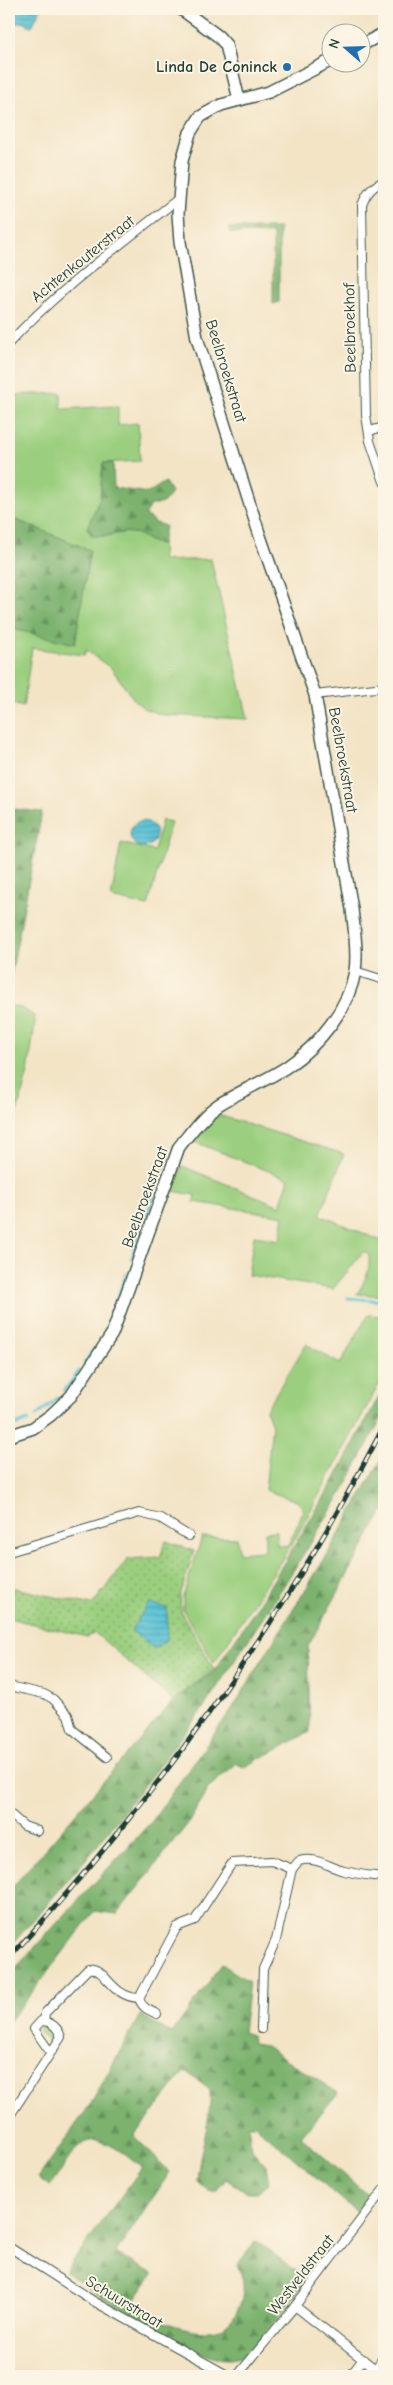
<svg xmlns="http://www.w3.org/2000/svg" width="393" height="2385" viewBox="0 0 393 2385" font-family="'Comic Neue',sans-serif">
<defs>
<pattern id="forest-firs" width="22" height="20" patternUnits="userSpaceOnUse" patternTransform="scale(1.25)"><rect width="22" height="20" fill="#7cb26e"/><path d="M5 1l3.5 6h-7zM16 11l3.5 6h-7z" fill="#65925b"/></pattern>
<pattern id="park-dots" width="8" height="8" patternUnits="userSpaceOnUse" patternTransform="scale(1.25)"><rect width="8" height="8" fill="#9bcf7f"/><path d="M2 2h.1M6 6h.1" fill="none" stroke="#7ea969" stroke-width="1.8" stroke-linecap="round"/></pattern>
<pattern id="water-rules" width="6" height="5" patternUnits="userSpaceOnUse" patternTransform="scale(1.25)"><rect width="6" height="5" fill="#5ac2d6"/><path d="M0 2.5h6" fill="none" stroke="#4a9fae"/></pattern>
</defs>
<rect width="100%" height="100%" fill="#fcf5e5"/>
<filter id="ink" filterUnits="userSpaceOnUse"><feTurbulence type="fractalNoise" baseFrequency=".02" numOctaves="2"/><feDisplacementMap in="SourceGraphic" scale="10" xChannelSelector="R" yChannelSelector="G"/><feConvolveMatrix kernelMatrix="1 2 1 2 8 2 1 2 1" color-interpolation-filters="sRGB"/></filter>
<filter id="wash" filterUnits="userSpaceOnUse"><feTurbulence type="fractalNoise" baseFrequency=".0096" numOctaves="4" result="noise"/><feDisplacementMap in="SourceGraphic" scale="20" xChannelSelector="R" yChannelSelector="G"/><feGaussianBlur stdDeviation="1.12" result="paint"/><feColorMatrix in="noise" values="0 0 0 0 0 0 0 0 0 0 0 0 0 0 0 0 0 1.4 0 .05"/><feComposite in="paint" operator="in"/></filter>
<g filter="url(#wash)">
<rect width="100%" height="100%" fill="#f3e4c6"/>
<g fill="#9bcf7f" stroke="#5d865a">
<path d="M61,393v16l57,-3v19l20,-2 2,38 -37,2 -3,35 -13,30 17,9c10,-2 23,-7 32,-4 11,5 14,11 26,11l1,17 48,-2 37,160 -85,-4 -18,-6 -10,-8 -23,-32 -26,-19 -2,5 -52,-7 -9,59 -14,-4v-75l66,15 15,-93 -81,-33v-122z"/>
<path d="M162,820l9,2 -23,84 -37,-8 10,-55 33,8z"/>
<path d="M9,1005l15,4 10,7 1,7 -7,49 -14,51 -5,-1z"/>
<path d="M218,1115l126,39 -24,61 64,27v54l-27,-2c7,-11 14,-24 12,-38l-5,-5 -31,38 -85,-14 6,-39 26,4 4,-24 -90,-14 1,-7 -23,-4 10,-25 98,40 9,-27 -97,-38 6,-9z"/>
<path d="M368,1315l16,1v59l-90,166 -80,122 -31,-53v-13l19,-60 35,1 2,15 26,-2v-19l12,-1v14l11,1 16,-36 -7,-9 -32,-11 7,-65 -6,-15 40,-66 34,20z"/>
<path d="M43,2025l12,8 -1,7h-6l-8,-7 -1,-4z"/>
</g>
<g fill="url(#forest-firs)" stroke="#4e7851">
<path d="M229,228h50v74l-6,2v-70l-43,-1z"/>
<path d="M103,463h10l1,25 34,5 17,-11 6,10c-5,10 -9,13 -20,13l-6,10 11,8 9,3 -3,18c-14,0 -18,-10 -30,-11 -13,-2 -26,4 -40,3l-5,-8 13,-30z"/>
<path d="M9,517l81,33 -15,94 -66,-16z"/>
<path d="M14,809l28,3 -33,174v-150z"/>
<path d="M384,1387v26l-41,78 -69,110 -72,109 -109,141 -84,97v-57l164,-190 41,-30 41,-61 77,-126z"/>
<path d="M384,1455v55l-76,136 2,86 -68,36 -5,-5 -28,24 -20,35 -72,92 -22,-3 -86,111v-47l143,-154 82,-115 94,-153z"/>
<path d="M222,1964l27,18 -6,50 9,3 1,9 12,2 73,47 -37,44 71,62 -13,15 -104,-89h-7l4,25 14,16 3,17 -12,9h-11l-20,-13 -10,12h-8l-11,-10c2,-31 15,-59 13,-91l-25,-19 -51,65 36,36 -54,81 37,21 -20,28c5,4 9,10 15,13 16,8 54,21 71,14 16,-6 26,-30 24,-46 0,-6 -4,-13 -6,-18l19,-24 51,38c-14,18 -49,70 -67,78 -36,16 -143,-64 -175,-85l77,-104c-15,-11 -41,-38 -62,-23 -7,5 -23,33 -30,41l-12,-8 54,-76 48,-87 32,18z"/>
</g>
<path fill="url(#park-dots)" stroke="#5d865a" d="M166,1541l28,10 -14,45 1,16 33,57 -41,32 -78,-68 -8,4 -78,-19v-34l1,3 82,18 36,-46 32,-2z"/>
<g fill="url(#water-rules)" stroke="#3c8085">
<path d="M11,9h29l-8,18 -9,-5 -9,2 -5,-6z"/>
<circle cx="143" cy="834" r="13"/>
<path d="M149,1603l18,5v31l-13,10 -23,-19z"/>
</g>
<g fill="none" stroke-linecap="round" stroke-linejoin="round">
<g stroke="#5ac2d6" stroke-width="3">
<path d="M160,1178l6,-18"/>
<path d="M145,1219l9,-24"/>
<path d="M131,1259l11,-32"/>
<path d="M348,1298l36,3"/>
<path d="M105,1331l21,-57"/>
<path d="M84,1364l10,-15"/>
<path d="M64,1391l15,-20"/>
<path d="M36,1416l22,-18"/>
<path d="M9,1428l19,-8"/>
</g>
</g>
</g>
<g filter="url(#ink)">
<g fill="none" stroke-linecap="round" stroke-linejoin="round">
<g stroke="#3f564a" stroke-width="10">
<g id="street">
<path d="M384,181c-12,6 -17,11 -22,24l4,210 4,26 14,41"/>
<path d="M9,343c50,-54 111,-98 169,-144"/>
<path d="M369,431l15,-4"/>
<path d="M315,695l69,-8"/>
<path d="M355,971l29,9"/>
<path d="M9,1552l130,-39 21,5 29,18"/>
<path d="M9,1686l35,8 9,5 15,16 4,14 35,28"/>
<path d="M9,1813l15,13 14,5"/>
<path d="M139,1998c2,9 9,12 18,16"/>
<path d="M44,2021l1,-8 43,-44c17,-4 22,28 51,29l38,-71 18,-7 37,-57 40,-2 20,8 7,-8c18,-5 29,6 45,10 13,3 27,5 40,6"/>
<path d="M261,2029l2,-60 13,-29 16,-71"/>
<path d="M9,2117l52,-80c-3,-9 -10,-16 -20,-16l-7,8 16,23"/>
<path d="M9,2247l86,55 134,74"/>
<path d="M295,2306l89,70"/>
<path d="M375,2369l9,-12"/>
<path d="M237,2376l58,-70 89,-117"/>
<path d="M350,2376l13,-17"/>
</g>
</g>
<g stroke="#3f564a" stroke-width="14">
<g id="secondary">
<path d="M181,9l37,27 8,9 13,55"/>
<path d="M360,46l24,-13"/>
<path d="M9,1436l24,-8 18,-13 20,-19 41,-62 67,-187c12,-15 23,-31 39,-42 22,-14 48,-24 70,-39 31,-21 61,-58 67,-95 3,-20 -1,-42 -3,-62l-37,-214 -56,-162 -62,-195 -17,-96 -2,-28 4,-53 8,-28 10,-16 21,-12 48,-13 61,-31"/>
</g>
</g>
<use href="#street" stroke="#fff" stroke-width="8"/>
<use href="#secondary" stroke="#fff" stroke-width="11"/>
<g stroke="#1f3d34" stroke-width="5">
<path id="rail" d="M9,1958c148,-160 275,-338 375,-532"/>
</g>
<use href="#rail" stroke="#fcf5e5" stroke-width="3" stroke-dasharray="9" stroke-linecap="butt"/>
</g>
</g>
<circle fill="#1f6fb2" stroke="#fcf5e5" stroke-width="2" cx="287" cy="67" r="5"/>
<g text-anchor="middle" dominant-baseline="central" stroke-width="4" stroke-linejoin="round" paint-order="stroke">
<g font-size="16" font-weight="bold" fill="#1f3d34" stroke="#fcf5e5" text-anchor="end">
<text x="277" y="67">Linda De Coninck</text>
</g>
<g font-size="16" fill="#1f3d34" stroke="#fcf5e5">
<text transform="translate(83 259) rotate(-39)">Achtenkouterstraat</text>
<text transform="translate(350 328) rotate(-91)">Beelbroekhof</text>
<text transform="translate(226 371) rotate(73)">Beelbroekstraat</text>
<text transform="translate(343 760) rotate(80)">Beelbroekstraat</text>
<text transform="translate(145 1197) rotate(-70)">Beelbroekstraat</text>
<text transform="translate(301 2275) rotate(-52)">Westveldstraat</text>
<text transform="translate(124 2302) rotate(31)">Schuurstraat</text>
</g>
</g>
<rect width="393" height="2385" fill="none" stroke="#fcf5e5" stroke-width="30"/>
<g transform="translate(346 48) rotate(290)"><circle r="24" fill="#fcf5e5" stroke="#a4ab9e"/>
<path d="M0-4L9 19L0 12L-9 19Z" fill="#1f6fb2"/>
<text y="-8" font-size="14" font-weight="bold" text-anchor="middle" fill="#1f3d34">N</text>
</g>
</svg>
